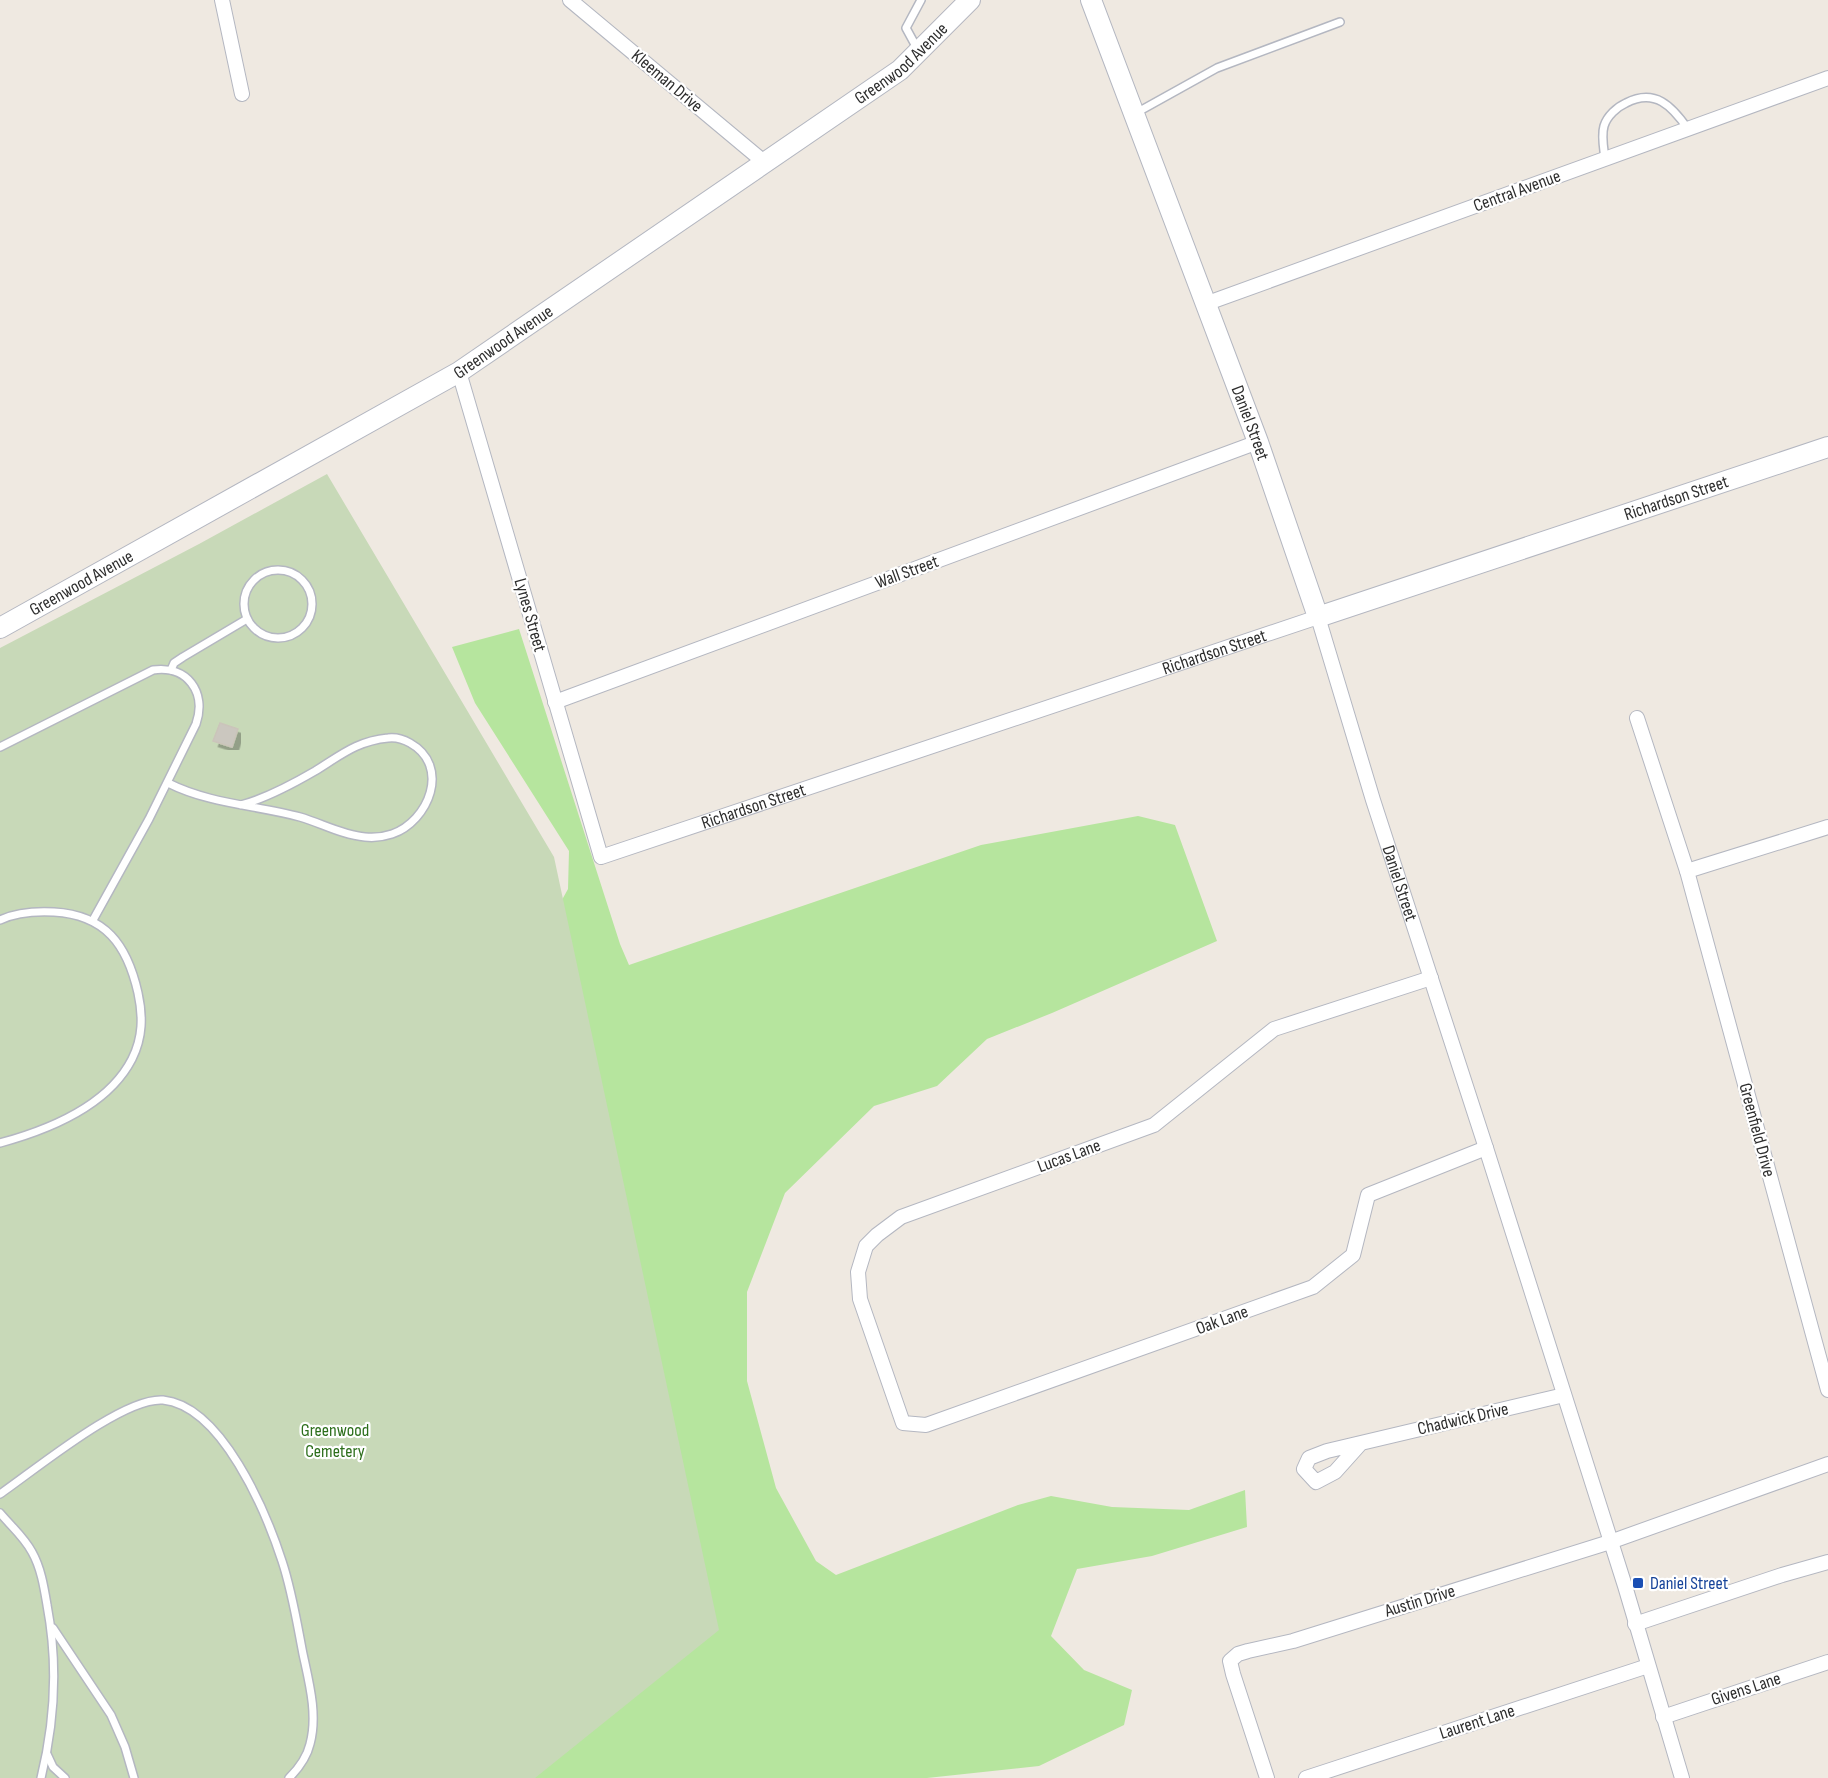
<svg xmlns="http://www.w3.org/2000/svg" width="1828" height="1778" viewBox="0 0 1828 1778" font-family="'Sofia Sans Condensed',sans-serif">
<defs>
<filter id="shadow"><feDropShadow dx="5.5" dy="5.5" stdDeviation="0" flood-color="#0004"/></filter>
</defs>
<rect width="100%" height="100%" fill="#efe9e1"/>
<path fill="#b6e59e" d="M519,629l101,315 9,21 352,-120 157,-29 37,9 42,116 -165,72 -65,26 -50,47 -63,20 -89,87 -38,99v89l29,107 40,73 20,14 182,-70 33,-9 61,11 77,3 56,-20 2,37 -95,29 -75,13 -26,67 33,34 48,20 -8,35 -85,41 -112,12h-406l27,-853 20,-36 1,-38 -94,-148 -23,-56z"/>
<path fill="#c8d9b8" d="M327,474l227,383 165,773 -184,148h-535v-1130l199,-104z"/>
<path fill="#cbc7bf" stroke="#cbc5ba" stroke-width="1.5" filter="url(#shadow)" d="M220,723l18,6 -6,18 -19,-6z"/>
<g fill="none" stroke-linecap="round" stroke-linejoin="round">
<g stroke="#b4b7c1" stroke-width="10">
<g id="lane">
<path d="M918,50l-12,-22 15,-28"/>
<path d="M1136,113l81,-45 123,-46"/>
<path d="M1605,159c-1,-9 -4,-23 -1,-33 3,-10 13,-19 22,-23 29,-15 46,3 62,26"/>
<circle cx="278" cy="604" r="34"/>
<path d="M171,670l3,-7 9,-6 64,-38"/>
<path d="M0,747l153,-77c34,-5 54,22 43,54l-47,95 -56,101"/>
<path d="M168,783c42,21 87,22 132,34 21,6 42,18 65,20 9,1 18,0 27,-3 37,-13 59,-68 18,-91 -7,-4 -14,-6 -22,-5 -31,3 -47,17 -73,33 -24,14 -48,27 -74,34"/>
<path d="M0,920c17,-8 35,-9 54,-8 51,3 73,32 84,81 5,23 5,44 -6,66 -24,47 -84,71 -132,84"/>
<path d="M0,1494c35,-24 123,-97 163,-94 59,6 103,112 119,161 10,30 15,62 21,93 6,28 15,61 7,90 -3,13 -12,25 -21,34"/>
<path d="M0,1513c11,13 24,24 32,39 9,16 12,35 15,53 11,58 8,116 -6,173"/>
<path d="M53,1628l58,87 14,32 9,31"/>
<path d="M47,1754l6,13 12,11"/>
</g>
</g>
<g stroke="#b4b7c1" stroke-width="16">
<g id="street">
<path d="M222,0l20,94"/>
<path d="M570,0l194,162"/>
<path d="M1205,304l623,-226"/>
<path id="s1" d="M459,372l142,485 717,-240 55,183 113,348 139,438 57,192"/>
<path d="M555,702l703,-260"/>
<path d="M1637,718l50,153 141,519"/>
<path d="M1687,871l141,-44"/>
<path d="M1431,978l-157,51 -120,96 -253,92 -24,18 -11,11 -8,26 2,27 43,124 23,2 387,-138 40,-32 15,-60 118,-47"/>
<path d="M1361,1443l-26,29 -19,10 -12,-13 5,-11 18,-7 237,-56"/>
<path d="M1635,1624l147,-49 46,-13"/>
<path d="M1663,1717l165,-55"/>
<path d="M1267,1778l-34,-104 -3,-13 8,-7 10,-3 45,-10 317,-99 218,-78"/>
<path d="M1306,1778l342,-112"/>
</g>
</g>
<g stroke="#b4b7c1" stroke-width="22">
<g id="secondary">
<path id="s2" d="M1091,0l167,442 60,175 510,-170"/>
<path id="s3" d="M0,628l459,-256 441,-302 70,-70"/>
</g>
</g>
<use href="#lane" stroke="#fff" stroke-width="7"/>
<use href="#street" stroke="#fff" stroke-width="14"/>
<use href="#secondary" stroke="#fff" stroke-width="20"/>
</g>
<rect fill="#1a4fb4" stroke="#fff" stroke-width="2" x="1632" y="1577" width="12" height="12" rx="3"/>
<g text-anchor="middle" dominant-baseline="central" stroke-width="4.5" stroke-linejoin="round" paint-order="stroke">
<g font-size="18" fill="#2e2e2e" stroke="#fff">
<text stroke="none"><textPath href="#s3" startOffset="1065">Greenwood Avenue</textPath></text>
<text transform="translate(667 81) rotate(40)">Kleeman Drive</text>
<text transform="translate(1517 191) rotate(-20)">Central Avenue</text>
<text stroke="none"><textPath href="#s3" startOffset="579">Greenwood Avenue</textPath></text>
<text stroke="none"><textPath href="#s2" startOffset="452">Daniel Street</textPath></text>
<text stroke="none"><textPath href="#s2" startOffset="1035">Richardson Street</textPath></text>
<text transform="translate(907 572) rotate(-20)">Wall Street</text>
<text stroke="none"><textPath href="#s3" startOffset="93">Greenwood Avenue</textPath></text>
<text transform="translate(530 615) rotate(74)">Lynes Street</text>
<text stroke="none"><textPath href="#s1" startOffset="1152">Richardson Street</textPath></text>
<text stroke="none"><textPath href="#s1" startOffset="666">Richardson Street</textPath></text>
<text stroke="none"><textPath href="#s1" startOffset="1540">Daniel Street</textPath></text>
<text transform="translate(1757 1130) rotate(75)">Greenfield Drive</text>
<text transform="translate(1069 1156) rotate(-20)">Lucas Lane</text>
<text transform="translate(1222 1320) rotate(-20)">Oak Lane</text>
<text transform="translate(1463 1419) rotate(-13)">Chadwick Drive</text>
<text transform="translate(1420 1601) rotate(-17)">Austin Drive</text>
<text transform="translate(1746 1689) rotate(-18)">Givens Lane</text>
<text transform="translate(1477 1722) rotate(-18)">Laurent Lane</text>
</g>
<g font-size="18" fill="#2c6e1b" stroke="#fff">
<text x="335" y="1430">Greenwood<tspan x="335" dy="21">Cemetery</tspan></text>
</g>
<g font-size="18" fill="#164399" stroke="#fff" text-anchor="start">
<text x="1650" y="1583">Daniel Street</text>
</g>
</g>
</svg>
